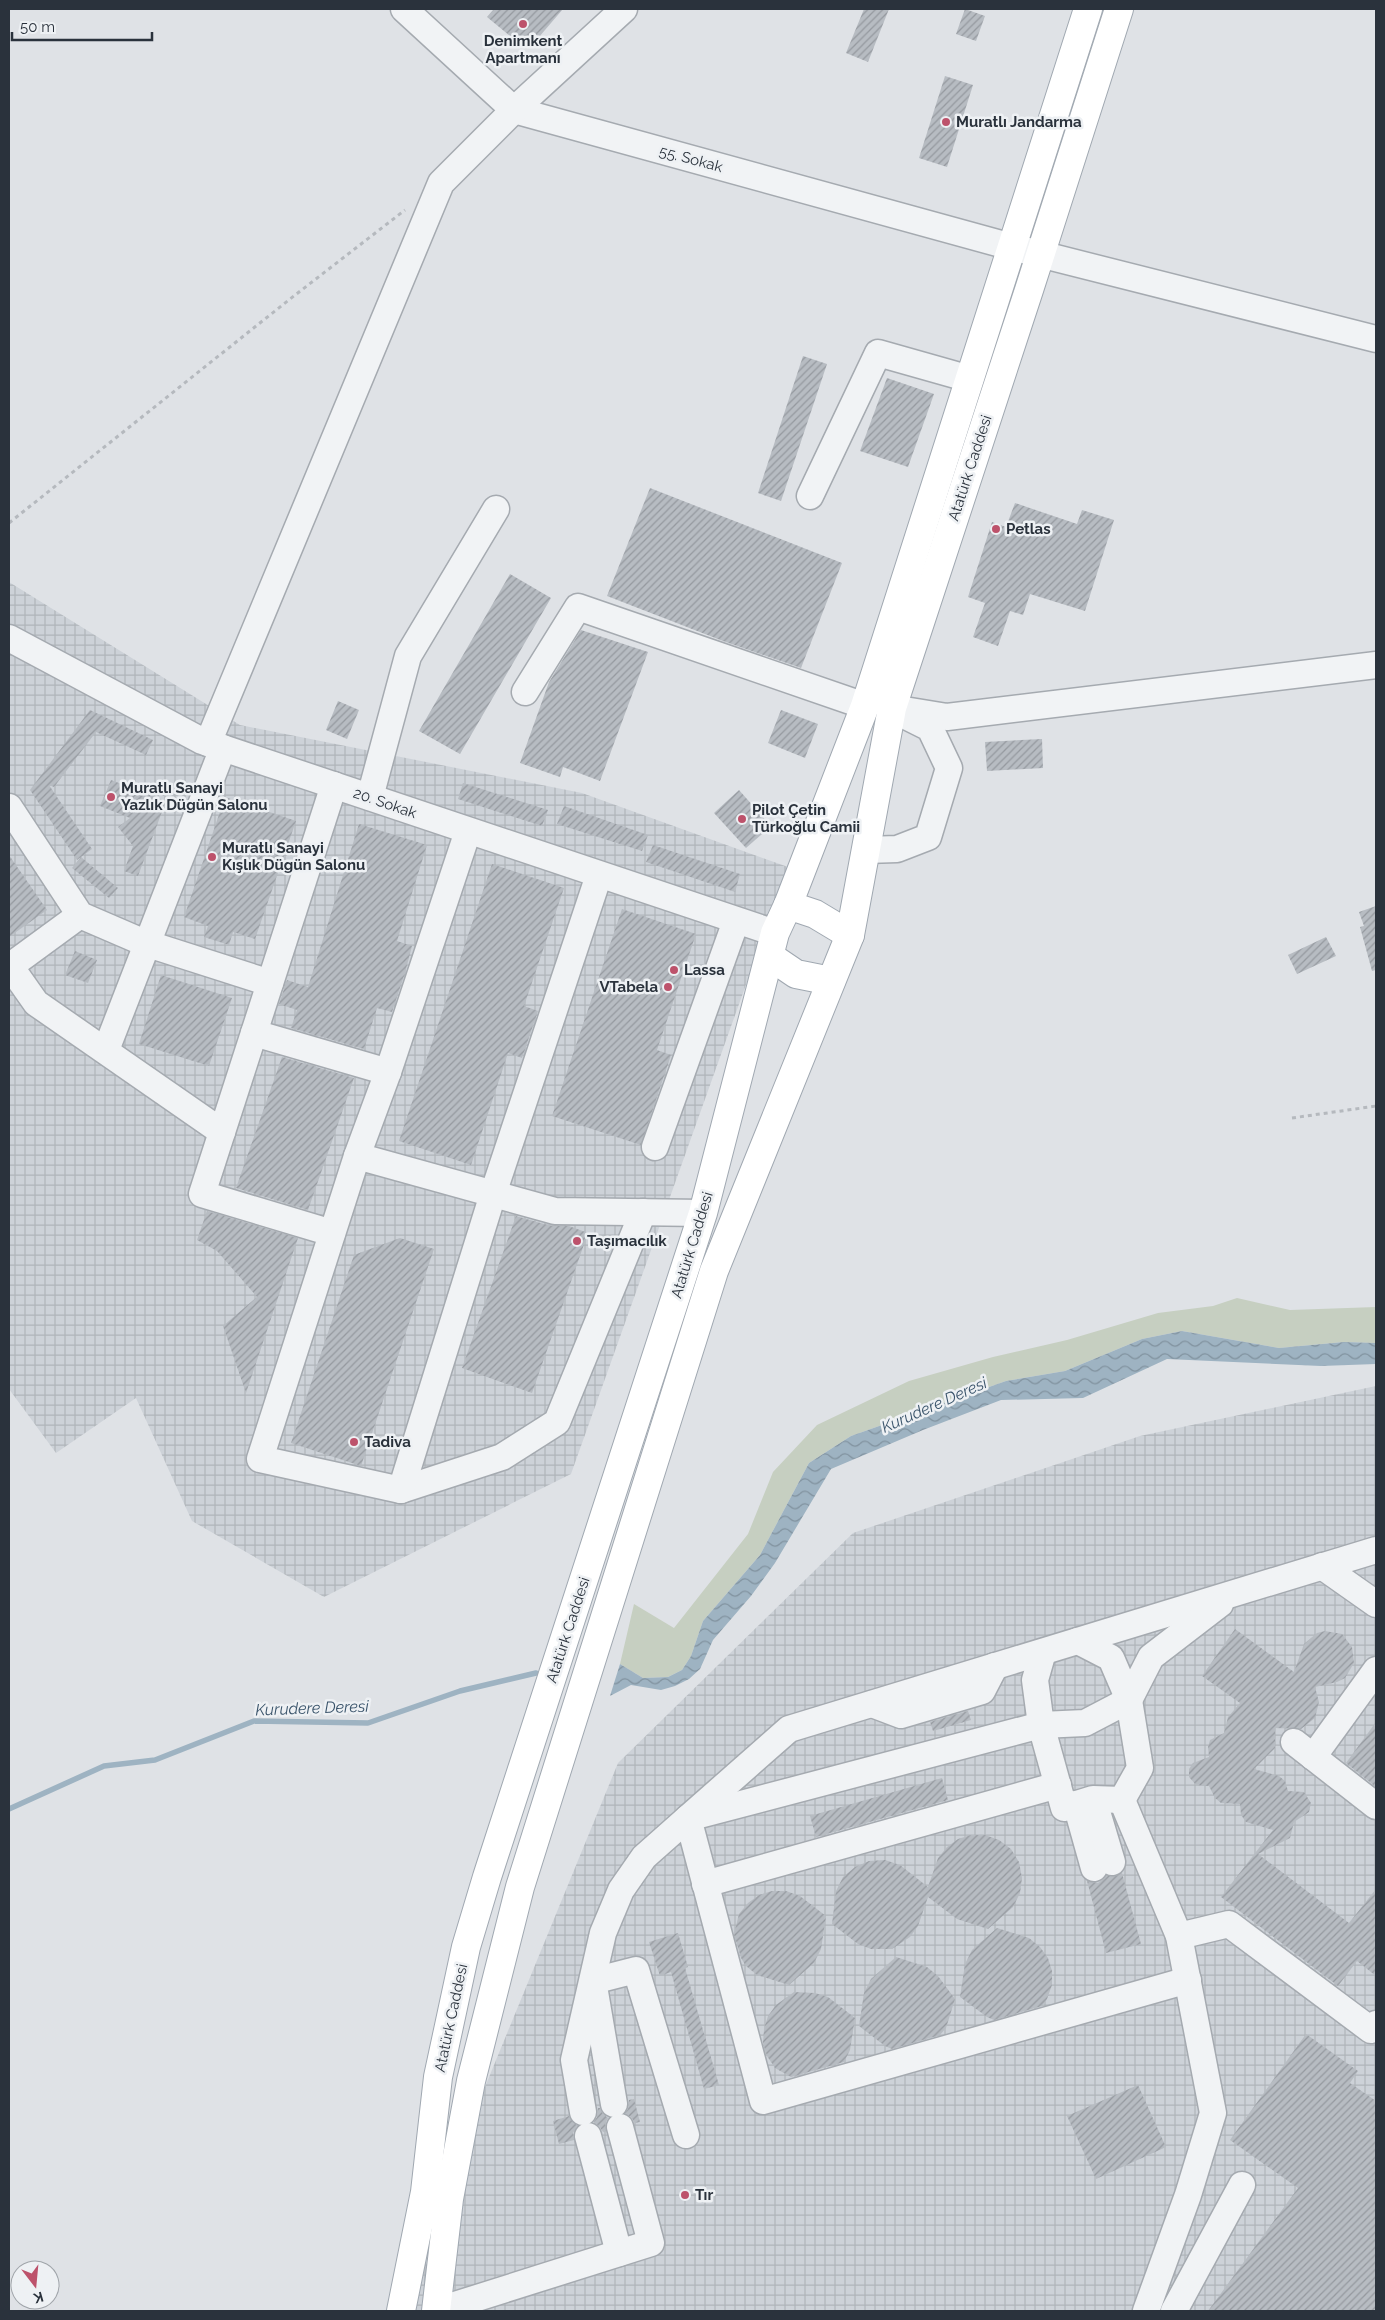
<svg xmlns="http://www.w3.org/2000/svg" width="1385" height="2320" viewBox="0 0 1385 2320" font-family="Raleway,sans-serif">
<defs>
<pattern id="industrial-grid" width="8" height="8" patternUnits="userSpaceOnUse" patternTransform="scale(1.25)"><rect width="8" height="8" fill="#cdd2d8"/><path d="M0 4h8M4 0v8" fill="none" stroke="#b0b5ba"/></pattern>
<pattern id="water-waves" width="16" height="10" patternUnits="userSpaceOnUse" patternTransform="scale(1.25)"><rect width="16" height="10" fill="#9eb3c2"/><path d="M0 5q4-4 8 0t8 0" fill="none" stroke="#81929f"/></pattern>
<pattern id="building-hatch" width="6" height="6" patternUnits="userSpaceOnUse" patternTransform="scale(1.25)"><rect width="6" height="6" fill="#b7bcc2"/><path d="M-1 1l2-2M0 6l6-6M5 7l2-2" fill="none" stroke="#95999f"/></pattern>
</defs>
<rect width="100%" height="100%" fill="#dfe2e6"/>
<g fill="url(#industrial-grid)">
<path d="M9,582l231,143 342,68 206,74 -217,607 -247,123 -132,-76 -56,-123 -80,55 -47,-64z"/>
<path d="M1376,1386v925h-983l225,-548 235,-230 287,-97z"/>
</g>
<path fill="#c6cfc1" d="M1237,1298l53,12 86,-3v36l-32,-1 -65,6 -97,-17 -40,8 -77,32 -59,10 -155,55 -42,27 -49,92 -57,66 -12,35 -9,14 -14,7 -25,1 -23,-14 14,-60 40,24 74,-94 25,-62 44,-47 92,-44 84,-24 74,-17 91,-27 55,-7z"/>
<path fill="url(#water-waves)" d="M1182,1331l97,17 65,-6 32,1v21l-55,2 -154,-7 -84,39 -82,2 -78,30 -92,39 -56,94 -24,33 -38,44 -13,29 -11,10 -14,7 -14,4 -30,-5 -21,11 10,-32 23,14 25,-1 14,-7 9,-14 12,-35 57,-66 49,-92 42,-27 155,-55 59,-10 77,-32z"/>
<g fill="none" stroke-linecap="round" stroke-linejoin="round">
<path stroke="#9eb3c2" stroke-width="5.5" d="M9,1809l95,-43 51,-6 99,-39 114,2 92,-32 76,-18"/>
</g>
<g fill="url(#building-hatch)">
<path d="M494,9h69l-24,28 -6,-5 -11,14 -35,-29z"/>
<path d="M864,9h25l-21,53 -22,-9z"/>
<path d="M965,9l20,7 -9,25 -20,-7z"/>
<path d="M945,76l28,9 -26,82 -28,-9z"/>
<path d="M803,356l24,8 -46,137 -23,-8z"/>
<path d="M887,378l47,16 -26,73 -48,-16z"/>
<path d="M650,488l192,75 -41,105 -78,-27 -116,-45z"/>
<path d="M1015,503l62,21 5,-14 32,10 -29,91 -55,-17 -7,21 -13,-4 -12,35 -25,-9 12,-34 -17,-6 24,-75 14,5z"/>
<path d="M510,574l41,24 -91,156 -41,-23z"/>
<path d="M581,630l67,22 -48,129 -37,-14 -3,10 -40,-14 29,-81z"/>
<path d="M338,701l21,9 -12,29 -21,-9z"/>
<path d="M90,710l63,30 -7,15 -50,-23 -42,55 -5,-2 43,64 -11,8 37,31 -9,10 -37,-30 9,-11 -4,3 -47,-70z"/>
<path d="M781,710l37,14 -13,34 -37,-15z"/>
<path d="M1042,739l1,29 -56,3 -2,-29z"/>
<path d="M111,780l55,21 -28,75 -14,-5 9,-25 -15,-19 12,-9 -30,-12z"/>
<path d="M463,783l85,27 -6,16 -84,-27z"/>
<path d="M739,790l32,36 -25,22 -32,-35z"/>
<path d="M225,797l71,24 -41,118 -22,-7 -4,13 -25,-8 4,-11 -24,-9z"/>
<path d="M564,806l84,29 -6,16 -85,-27z"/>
<path d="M359,824l68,21 -30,96 15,5 -7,27 -13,39 -15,-4 -13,41 -73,-21 6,-18 -18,-6 8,-24 21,7z"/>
<path d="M653,845l87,29 -5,18 -89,-30z"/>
<path d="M9,855l38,55 -38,27z"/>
<path d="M492,864l72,24 -40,118 14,5 -16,47 -14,-5 -37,112 -72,-24z"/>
<path d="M1376,906v64l-4,1 -12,-44 4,-1 -5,-14z"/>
<path d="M622,909l74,25 -39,116 14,5 -30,90 -89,-29z"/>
<path d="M1326,937l10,19 -39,18 -9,-19z"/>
<path d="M75,951l22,9 -9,23 -23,-8z"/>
<path d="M161,975l71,23 -23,68 -70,-22z"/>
<path d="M282,1057l72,21 -46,132 -72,-22z"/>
<path d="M207,1211l91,27 -52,155 -23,-67 34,-29 -40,-46 -20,-11z"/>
<path d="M516,1216l35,10h18l19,7 -56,160 -70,-25z"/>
<path d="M400,1238l34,11 -73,217 -70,-23 63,-188z"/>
<path d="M1235,1629l59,43 10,-28 13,-11 8,-2 17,3 10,13 2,16 -9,15 -8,4 -22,5 4,15 -4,16 -14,11 -26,-1v20l-21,21 25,7 6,5 3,10 16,1 7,11 -2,9 -15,10 -4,16 -32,16 91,69 27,-34v87l-19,-15 -19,25 -117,-89 52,-67 -27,-8 -5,-7 -1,-11 -19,-1 -6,-5 -6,-12 -13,-1 -7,-8v-8l4,-6 16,-6 -1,-10 2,-7 14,-7 4,-16 12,-14 -38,-27z"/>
<path d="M968,1711l3,9 -38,11 -3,-9z"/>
<path d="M1376,1722v65l-30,-24z"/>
<path d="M942,1778l6,22 -132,37 -6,-21z"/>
<path d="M971,1835h14l14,5 12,9 8,13 3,16 -2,15 -7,14 -25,22 -31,-10 -29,-22 -10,29 -8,11 -18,12h-21l-13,-5 -26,-20 4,-33 7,-14 12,-10 14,-6 16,-1 15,5 28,22 10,-29 9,-11 11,-8z"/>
<path d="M1122,1873l19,71 -35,9 -19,-72 11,2 8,-7h10z"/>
<path d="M772,1891h14l14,5 26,20 -5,33 -7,14 -25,22 -32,-10 -11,-9 -5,-8 -7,-24 5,-20 9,-11 11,-8z"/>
<path d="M997,1928l32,10 11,9 8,11 4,13v14l-5,14 -5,7 -48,14 -7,-3 -27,-20 5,-33 7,-14z"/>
<path d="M678,1933l10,34 -3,1 34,117 -15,4 -33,-117 -11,4 -11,-34z"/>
<path d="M896,1957l31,10 11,9 17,23 -9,29 -6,7 -48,14 -7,-3 -26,-20 5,-33 7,-14z"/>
<path d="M794,1992l21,1 13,4 27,21 -5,32 -6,12 -53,15 -16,-9 -8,-12 -4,-13 1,-14 4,-13 8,-11z"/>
<path d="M1306,2034l52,37 -8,12 26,18v210h-168l90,-123 -68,-48z"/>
<path d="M1138,2085l28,62 -70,32 -29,-63z"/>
<path d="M634,2099l6,23 -5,1 -4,-6 -6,-4 3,-4 1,-9z"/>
<path d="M598,2108h2l3,6 5,4 -3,6 1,7 -3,1 -4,-6 -5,-4 3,-5z"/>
<path d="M569,2116l8,10 -4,7 1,7 -15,4 -6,-23z"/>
</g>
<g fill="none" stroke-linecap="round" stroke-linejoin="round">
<g stroke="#a5aab0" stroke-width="29">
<g id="minor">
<path d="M404,9l110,101 498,137 364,92"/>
<path d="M810,496l68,-143 92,26"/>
<path d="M9,638l193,103 573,192"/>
<path d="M525,692l53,-85 287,99"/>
<path d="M892,708l55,9 429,-52"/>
<path d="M208,743l233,-560 73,-73 110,-101"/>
<path d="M370,797l38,-141 88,-147"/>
<path d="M9,807l71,108 65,28 125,40"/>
<path d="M468,831l-80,241 -31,84 -97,303 141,31 101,-33 55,-35 86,-210"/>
<path d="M866,850l31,-1 31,-12 21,-69 -19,-40 -26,-13"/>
<path d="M10,966l26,37 186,129"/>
<path d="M9,967l71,-52"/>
<path d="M254,1033l134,39"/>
<path d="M106,1050l117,-302"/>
<path d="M655,1147l81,-226"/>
<path d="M357,1156l198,55 148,2"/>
<path d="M332,1233l-130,-39 132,-409"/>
<path d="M401,1490l92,-296 106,-319"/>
<path d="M1322,1566l54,38"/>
<path d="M1043,1652l-8,28 6,45 23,83 29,-9 29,1 18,-32 -11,-68 -18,-42 -33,-17"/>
<path d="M872,1704l29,11 81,-24 13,-25"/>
<path d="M1294,1742l82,64"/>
<path d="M1313,1757l63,-87"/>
<path d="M1122,1800l57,136 34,177 -25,82 -42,116"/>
<path d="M1076,1804l18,64"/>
<path d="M1095,1805l17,57"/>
<path d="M705,1884l353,-99"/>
<path d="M1179,1936l50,-12 142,106 5,-6"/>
<path d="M1188,1980l-425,121 -75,-283 101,-89 587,-179"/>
<path d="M593,1981l43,-11 50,165"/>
<path d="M595,1992l19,112"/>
<path d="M583,2112l-9,-52 29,-127 18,-43 23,-33 44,-39 353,-93 44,-2 44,-23 22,-43 69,-53"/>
<path d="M588,2136l31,117"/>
<path d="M436,2311l215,-68 -31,-116"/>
<path d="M1174,2311l68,-126"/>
</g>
</g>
<g stroke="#a0a8b1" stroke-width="30">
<g id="major">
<path d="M788,905l27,9 35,21"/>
<path d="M771,957l25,17 35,7"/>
<path d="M401,2311l24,-119 13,-115 28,-130 21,-70 216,-664 72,-280 13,-28 77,-199 223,-697"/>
<path d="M436,2311l13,-112 22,-118 49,-194 194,-616 136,-336 42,-227 137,-418 90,-281"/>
</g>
</g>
<g stroke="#b5b9be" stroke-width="3" stroke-dasharray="4 4" stroke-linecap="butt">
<path d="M9,523l281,-224 115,-89"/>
<path d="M1292,1118l84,-12"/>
</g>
<use href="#minor" stroke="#f1f3f5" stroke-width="26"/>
<use href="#major" stroke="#fff" stroke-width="28"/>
</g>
<g fill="#bd526b" stroke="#eef1f4" stroke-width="2">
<circle cx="523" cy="24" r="5"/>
<circle cx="946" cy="122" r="5"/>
<circle cx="996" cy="529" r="5"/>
<circle cx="111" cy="797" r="5"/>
<circle cx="742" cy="819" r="5"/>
<circle cx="212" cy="857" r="5"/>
<circle cx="674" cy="970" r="5"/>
<circle cx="668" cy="987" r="5"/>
<circle cx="577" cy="1241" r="5"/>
<circle cx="354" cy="1442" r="5"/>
<circle cx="685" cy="2195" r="5"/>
</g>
<g text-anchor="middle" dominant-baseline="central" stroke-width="5" stroke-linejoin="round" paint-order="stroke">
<g font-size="15" font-weight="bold" fill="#2a323c" stroke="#eef1f4" text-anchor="start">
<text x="523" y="41" text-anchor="middle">Denimkent<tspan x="523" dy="17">Apartmanı</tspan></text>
<text x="956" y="122">Muratlı Jandarma</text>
<text x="1006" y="529">Petlas</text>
<text x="121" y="788">Muratlı Sanayi<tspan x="121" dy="17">Yazlık Dügün Salonu</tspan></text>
<text x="752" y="810">Pilot Çetin<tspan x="752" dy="17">Türkoğlu Camii</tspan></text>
<text x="222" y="848">Muratlı Sanayi<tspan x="222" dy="17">Kışlık Dügün Salonu</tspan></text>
<text x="684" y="970">Lassa</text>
<text x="658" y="987" text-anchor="end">VTabela</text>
<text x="587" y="1241">Taşımacılık</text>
<text x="364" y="1442">Tadiva</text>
<text x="695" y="2195">Tır</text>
</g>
<g font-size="15" fill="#2a323c" stroke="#eef1f4">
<text transform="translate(691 159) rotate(15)">55. Sokak</text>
<text transform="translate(970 468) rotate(-72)">Atatürk Caddesi</text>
<text transform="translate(385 803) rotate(19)">20. Sokak</text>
<text transform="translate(692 1245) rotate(-73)">Atatürk Caddesi</text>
<text transform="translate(568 1630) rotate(-72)">Atatürk Caddesi</text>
<text transform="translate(451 2018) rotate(-78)">Atatürk Caddesi</text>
</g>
<g font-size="16" font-style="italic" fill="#39536a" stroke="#eef1f4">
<text transform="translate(934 1405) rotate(-24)">Kurudere Deresi</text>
<text transform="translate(312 1708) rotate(-2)">Kurudere Deresi</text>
</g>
</g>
<rect width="1385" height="2320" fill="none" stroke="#2a323c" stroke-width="20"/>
<g transform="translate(35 2285) rotate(164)"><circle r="24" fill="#eef1f4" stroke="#a0a5aa"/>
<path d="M0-4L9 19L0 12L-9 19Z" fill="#bd526b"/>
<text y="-8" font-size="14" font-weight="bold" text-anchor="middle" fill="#2a323c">K</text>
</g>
<path d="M12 32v8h140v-8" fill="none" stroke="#2a323c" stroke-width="2.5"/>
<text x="20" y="32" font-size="15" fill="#2a323c" stroke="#eef1f4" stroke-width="4" paint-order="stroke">50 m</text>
</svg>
